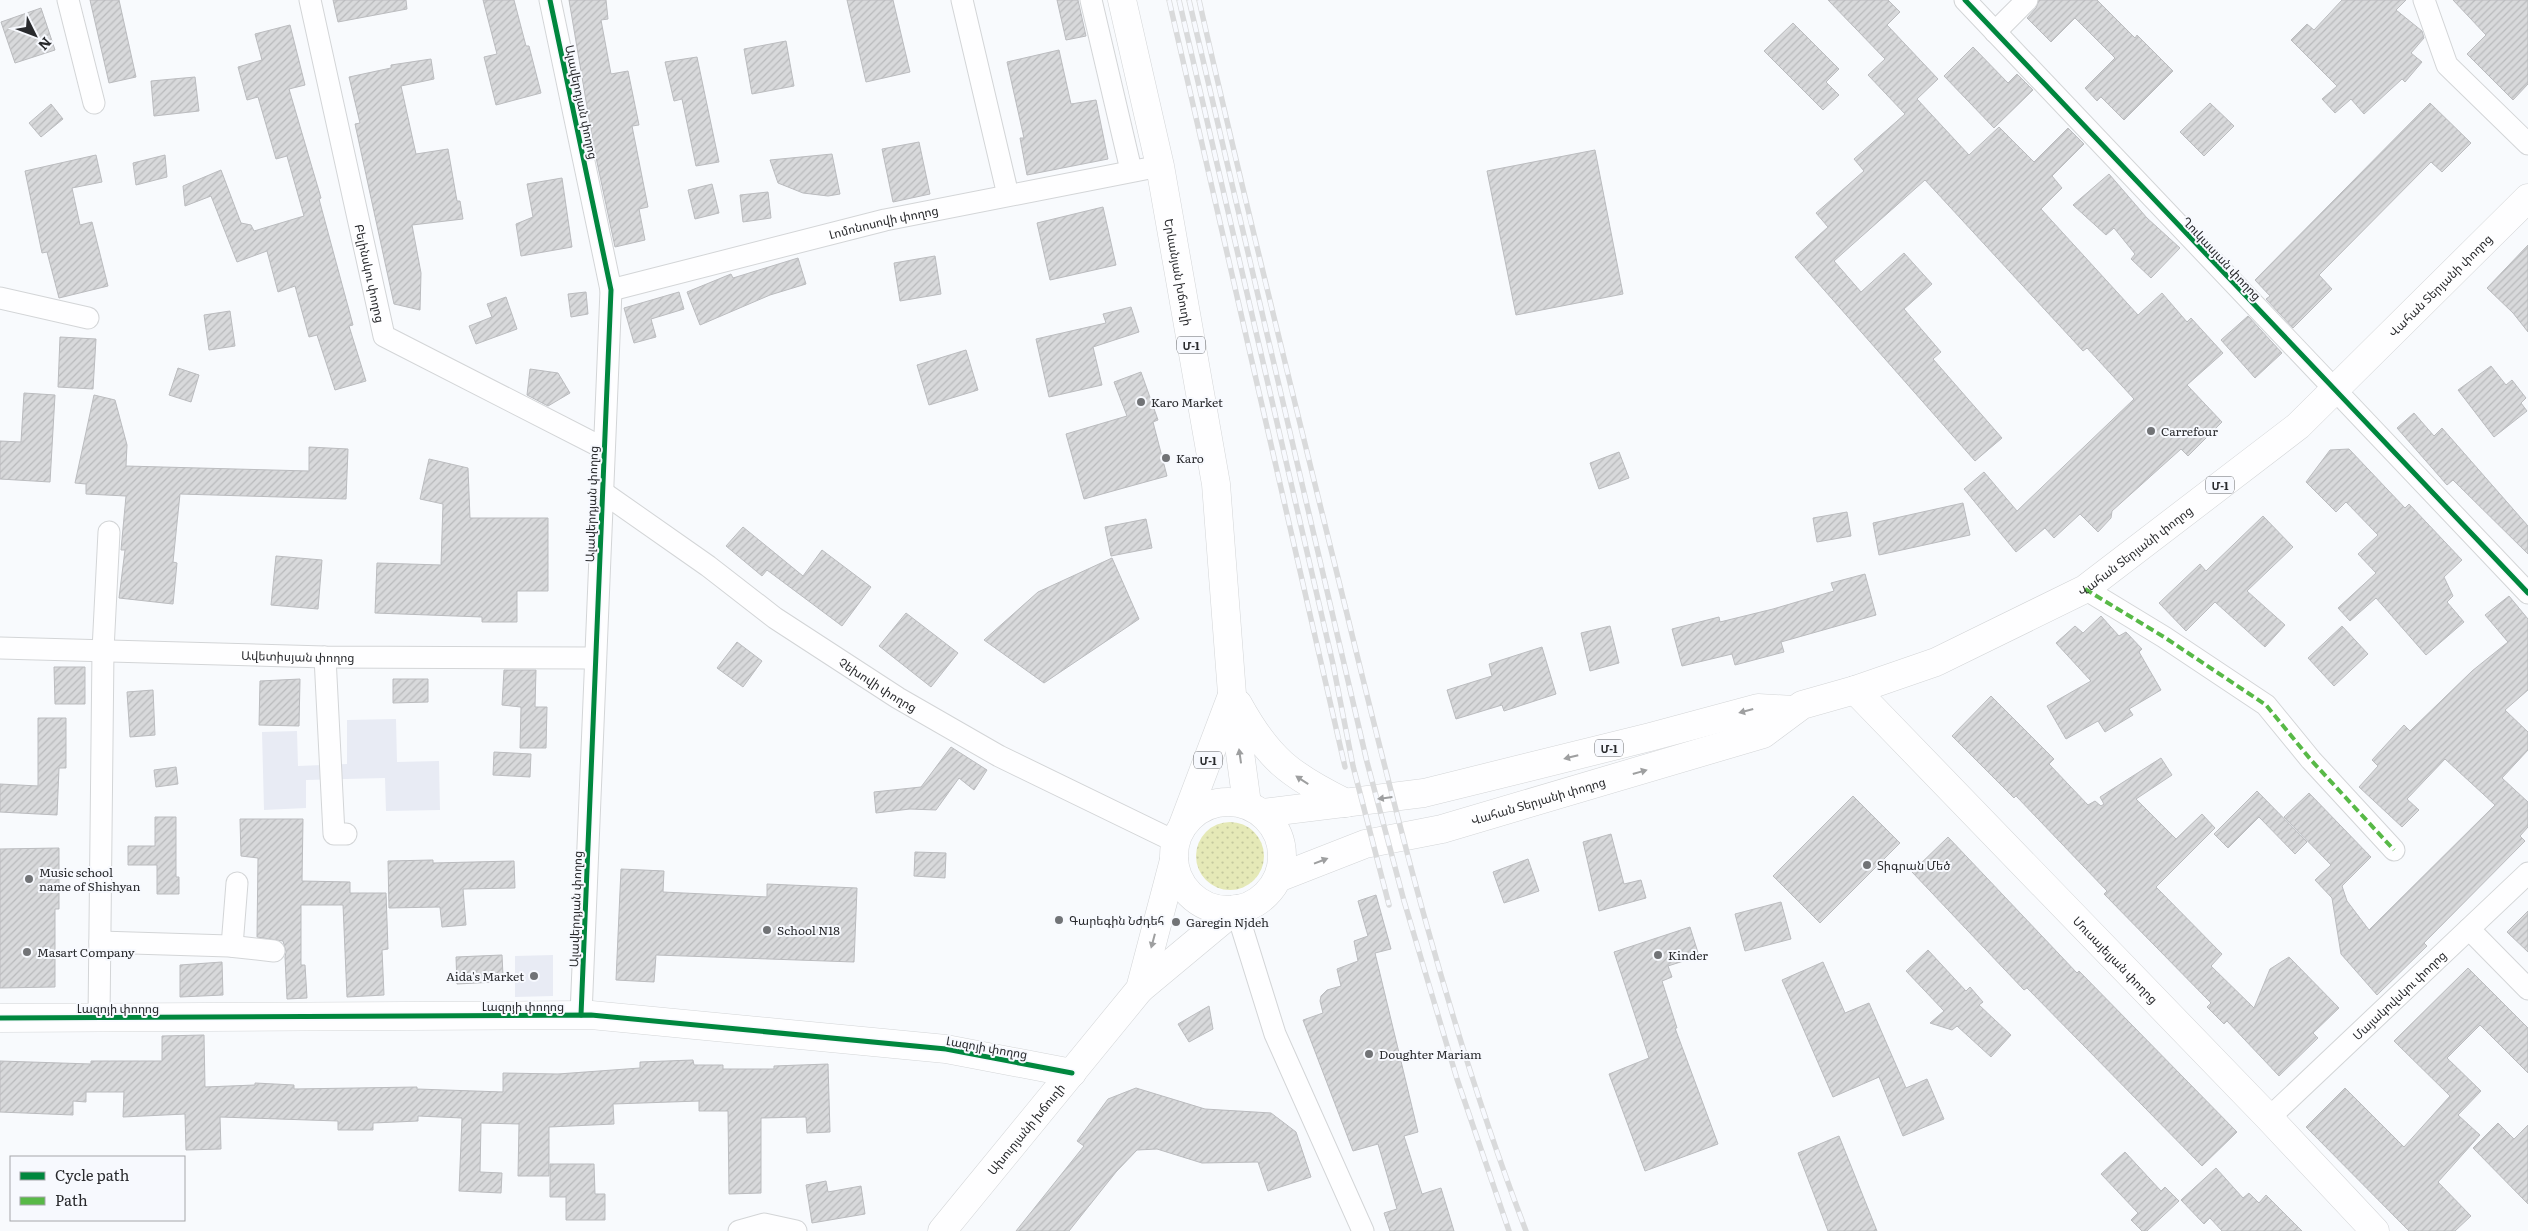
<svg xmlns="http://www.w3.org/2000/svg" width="2528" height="1231" viewBox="0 0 2528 1231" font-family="Literata,'Noto Sans Armenian',serif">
<defs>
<pattern id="grass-dots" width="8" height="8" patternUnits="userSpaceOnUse" patternTransform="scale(1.25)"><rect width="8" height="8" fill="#e5e9b7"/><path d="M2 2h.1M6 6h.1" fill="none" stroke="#c4c89e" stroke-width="1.8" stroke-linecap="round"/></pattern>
<pattern id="building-hatch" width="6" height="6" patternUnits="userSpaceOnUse" patternTransform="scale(1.25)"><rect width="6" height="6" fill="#d8d9db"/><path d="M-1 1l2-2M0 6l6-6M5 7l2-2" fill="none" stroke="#b9babc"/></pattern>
</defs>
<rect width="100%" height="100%" fill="#f8fafd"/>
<g fill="#e8ebf4">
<path d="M396,719l1,43 42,-1 1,49 -54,1 -1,-33 -79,2v28l-42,2 -2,-78 35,-1 1,35 49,-2v-44z"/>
<path d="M553,955v41l-38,1v-41z"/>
</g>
<circle fill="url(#grass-dots)" cx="1230" cy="856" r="34"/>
<g fill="url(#building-hatch)" stroke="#bbbcbf">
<path d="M90,0h29l17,77 -27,6z"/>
<path d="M333,0h73l1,9 -69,13z"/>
<path d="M483,0h31l12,46h3l12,47 -45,12 -12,-48 13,-3z"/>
<path d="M569,0h37l2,19 -7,1 10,54 17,-3 11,54 -7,1 16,81 -9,2 6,31 -30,7 -21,-99z"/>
<path d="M847,0h46l17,72 -44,10z"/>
<path d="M1057,0h21l8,36 -20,4z"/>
<path d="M1828,0h60l12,12 -13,13 51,54 -21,20 52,56 30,-28 35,35 34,-34 16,16 -32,32 10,12 -21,21 97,106 24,-22 25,29 4,-4 32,35 -36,32 35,37 -34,34 -7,-7 -69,62 -1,7 -13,14 -18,-18 -26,24 -9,-10 -29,24 -52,-63 20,-17 33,39 117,-112 -47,-51 -4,3 -158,-171 -91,81 27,31 43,-39 28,31 -28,25 37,43 -8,7 69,79 -27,23 -180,-204 33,-30 -12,-14 48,-42 -10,-12 51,-45 -37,-39 17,-16z"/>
<path d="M2039,0h58l38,38 2,-3 36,36 -49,49 -23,-23 -4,4 -12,-13 30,-30 -40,-40 -24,24 -24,-24 9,-10z"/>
<path d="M2342,0h64l-10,10 26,21 2,7 -13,15 11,9 -17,20 -3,-3 -38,35 -13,-15 -16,14 -13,-14 15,-13 -46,-46 16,-16 7,6z"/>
<path d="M2453,0h75v84l-15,16 -46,-46 19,-19z"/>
<path d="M41,8l14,42 -40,13 -14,-41z"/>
<path d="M1793,23l46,46 -13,13 13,13 -16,15 -59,-59z"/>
<path d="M290,25l15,60 -16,4 32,109 -2,1 34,126 -4,1 17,55 -31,9 -18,-55 -8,2 -14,-51 -17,6 -11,-41 -30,11 -26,-66 -26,10 -2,-20 38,-16 20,53 10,2 3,6 50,-15 -17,-60 -11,3 -18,-62 -11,3 -9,-33 24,-7 -7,-26z"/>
<path d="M786,41l8,45 -42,8 -8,-45z"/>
<path d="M1973,47l35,36 9,-9 16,16 -39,38 -50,-52z"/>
<path d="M1059,50l12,54 25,-4 12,59 -81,16 -7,-37h4l-17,-76z"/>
<path d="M697,57l22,105 -23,4 -14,-67 -8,2 -9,-39z"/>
<path d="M431,59l3,20 -33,7 15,68 32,-5 9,52h3l3,18 -51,6 9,48 -1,37 -26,-6 -39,-180 5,-1 -11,-46 42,-9v-3z"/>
<path d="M195,77l4,34 -45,5 -3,-35z"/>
<path d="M2210,103l24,23 -30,30 -24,-24z"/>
<path d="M2430,103l41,40 -29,29 -11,-10 -112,113 13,14 -39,39 -27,-29 4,-3 -15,-16z"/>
<path d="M51,104l12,15 -22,18 -12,-14z"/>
<path d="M919,142l11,52 -37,8 -11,-53z"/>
<path d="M1595,150l28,144 -107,21 -29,-144z"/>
<path d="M832,154l8,40 -12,2 -25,-3 -25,-10 -8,-23z"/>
<path d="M96,155l6,27 -30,6 8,37 12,-3 16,64 -49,12 -12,-46 -5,1 -17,-82z"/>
<path d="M165,155l2,22 -31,8 -3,-22z"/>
<path d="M2109,174l38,44 33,30 -29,30 -20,-19 4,-5 -21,-26 -8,7 -33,-30z"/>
<path d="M562,178l10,69 -51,9 -5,-32 17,-7 -6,-33z"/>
<path d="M712,184l7,29 -24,6 -7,-29z"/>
<path d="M768,192l3,26 -28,4 -3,-27z"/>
<path d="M1103,207l13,58 -66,15 -13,-57z"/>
<path d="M2528,245v87l-15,-19 -26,-25z"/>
<path d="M935,256l6,38 -41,7 -6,-38z"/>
<path d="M798,258l8,26 -36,11 -70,30 -13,-33 44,-18 2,4z"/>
<path d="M586,292l2,22 -17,3 -3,-23z"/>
<path d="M679,292l5,17 -33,10 5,18 -22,6 -10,-35z"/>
<path d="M506,297l11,32 -41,15 -7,-18 23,-9 -5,-13z"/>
<path d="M1131,307l8,25 -46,15 9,38 -53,12 -13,-58 70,-16 -3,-9z"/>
<path d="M230,311l5,35 -26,4 -5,-35z"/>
<path d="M2248,316l34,37 -27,25 -34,-38z"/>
<path d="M60,337l36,2 -3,50 -35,-2z"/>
<path d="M966,350l12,40 -49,15 -12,-40z"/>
<path d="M2491,366l15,19 6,-5 14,18 -5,5 6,8 -33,26 -36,-47z"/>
<path d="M178,368l21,7 -8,27 -22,-7z"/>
<path d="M530,369l28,4 12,20 -22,13 -21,-11z"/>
<path d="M1141,372l17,48 -5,2 14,54 -83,23 -18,-65 61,-18 -13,-34z"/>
<path d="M24,393l31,2 -5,87 -50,-3v-38l21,1z"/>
<path d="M94,395l21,5 12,45 -1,21 183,5v-24l39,2 -2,50 -166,-5 -7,68 4,1 -4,41 -54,-6 6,-48h-4l5,-54 -40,-2v-10l-11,-1z"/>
<path d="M2414,413l20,23 8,-8 86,98v28l-75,-74 -6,5 -50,-57z"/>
<path d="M2349,449l56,59 4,-4 53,56 -18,17 9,19 -6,6 17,20 -38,33 -50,-57 -26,23 -12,-13 38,-35 -18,-19 20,-19 -32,-33 -10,10 -30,-30 24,-32z"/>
<path d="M1619,452l10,26 -30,11 -9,-26z"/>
<path d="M429,459l39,9 2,50h78v73h-31v31h-35v-5l-107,-4 2,-50 64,2 2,-61 -23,-5z"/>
<path d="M1963,503l7,32 -91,20 -6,-32z"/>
<path d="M1847,512l4,24 -34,6 -4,-24z"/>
<path d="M2263,516l30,31 -46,44 38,34 -20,22 -50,-45 -29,29 -27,-28 41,-39 6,7z"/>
<path d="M1146,519l6,29 -41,8 -6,-29z"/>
<path d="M743,527l60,49 19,-26 49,37 -29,39 -75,-56 -5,6 -36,-30z"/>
<path d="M276,556l46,4 -4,49 -47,-4z"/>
<path d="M1112,558l27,61 -95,64 -60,-43 54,-48z"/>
<path d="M1865,574l11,41 -95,27 3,10 -49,13 -3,-11 -50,12 -10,-37 47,-12 1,5 53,-13 61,-18 -3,-8z"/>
<path d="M2509,596l19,23v71l-23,20 23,22v18l-26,28 26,24v25l-8,9 5,5 -101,102 3,3 -50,49 -36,-41 -9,-56 -17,-18 16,-15 -47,-48 25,-24 62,64 -29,29 5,15 22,29 126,-125 -50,-46 -38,40 12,11 -17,17 -43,-40 19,-21 -6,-6 32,-35 6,6 62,-60 36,-29 -23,-27z"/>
<path d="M906,613l52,40 -27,34 -52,-41z"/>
<path d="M2101,616l18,20 7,-4 16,17 -3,3 22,38 -32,19 4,6 -28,17 -7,-11 -32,18 -19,-33 44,-25 -35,-38 19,-17 8,7z"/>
<path d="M1610,626l9,37 -29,8 -9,-38z"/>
<path d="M2342,626l26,28 -34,32 -26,-28z"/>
<path d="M737,642l25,19 -19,26 -26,-19z"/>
<path d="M1542,647l14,47 -52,17 -2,-6 -46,14 -9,-29 45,-14 -3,-12z"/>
<path d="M54,667h31v37h-30z"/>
<path d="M504,670h32l-1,37h12l-1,41h-26l1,-41 -19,-2z"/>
<path d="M300,679l-1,47 -40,-1 1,-44z"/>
<path d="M393,679h35v23l-35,1z"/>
<path d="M153,690l2,45 -25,2 -3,-45z"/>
<path d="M1991,696l63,63 -5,5 39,41 7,-4 6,5 3,-2 -4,-7 61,-39 11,17 -36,24 40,40 26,-25 13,14 -59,59 66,67 -11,12 43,42 16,-39 19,-12 50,51 -26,25 5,5 -39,38 -52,-55 -3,3 -17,-17 4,-4 -107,-109 3,-3 -91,-95 -2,2 -62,-62z"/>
<path d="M38,718h28v50h-7l-2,47 -57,-3v-28l38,2z"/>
<path d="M951,747l36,23 -13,20 -15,-12 -23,32 -26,-1 -34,4 -2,-21 47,-5z"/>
<path d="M494,752l37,2 -1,23 -37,-2z"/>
<path d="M176,767l2,17 -22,3 -2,-17z"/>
<path d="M2257,791l50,51 -12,12 -36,-37 -31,31 -14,-14z"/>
<path d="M1853,796l47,47 -80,80 -47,-47z"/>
<path d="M155,817h21v60h3v17h-22v-29h-29v-19h27z"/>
<path d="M240,819h63l-1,62 48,1v11h36l2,56 -6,1 2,45 -37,2 -4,-92h-42v60h4l2,33 -20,1 -2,-42 1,-5 -3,-11 -26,-4 1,-79 -17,-2z"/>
<path d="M1611,834l13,50 17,-4 5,18 -47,13 -16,-69z"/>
<path d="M1948,837l129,136 2,-2 158,161 -35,34 -175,-178 -3,2 -112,-118z"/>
<path d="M59,848v61h-4v78l-55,1v-139z"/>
<path d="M915,852l31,1 -1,25 -31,-2z"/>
<path d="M1528,859l11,32 -35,12 -11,-31z"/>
<path d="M433,860v3l81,-2 1,27 -52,1 3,36 -24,2 -2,-20 -51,1 -1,-47z"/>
<path d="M621,869l43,2 -1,21 104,5v-13l90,4 -3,74 -198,-7 -2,27 -38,-2z"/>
<path d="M1376,895l15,54 -16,4 43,179 -14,4 18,58 19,-6 13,43h-64l-6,-18 13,-4 -19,-65 -25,7 -50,-131 20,-7 -3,-12 1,-5 6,-6 14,-4 -4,-17 21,-8 -4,-20 14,-5 -10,-35z"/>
<path d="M1781,902l10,37 -46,12 -10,-37z"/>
<path d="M2528,911v41l-21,-20z"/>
<path d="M1690,927l9,29 -31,10 4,11 -10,4 15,47h-2l43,116 -73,27 -36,-97 40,-16 -35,-106z"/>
<path d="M1928,950l38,41 4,-4 13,15 -4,3 32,30 -20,22 -34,-31 -5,4 -22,-7 14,-12 -38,-40z"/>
<path d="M502,955l1,21h-8v6l-38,2 -1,-27z"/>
<path d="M222,962l1,33 -43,2v-32z"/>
<path d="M1823,962l22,51 24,-10 37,85 21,-9 17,40 -41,17 -24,-59 -46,20 -51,-117z"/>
<path d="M2468,968l60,60v45l-48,-48 -33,33 34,33 -23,24 22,20 -42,47 33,34 -16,15h-46l-103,-104 39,-39 59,59 46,-51 -56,-55z"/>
<path d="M1209,1006l4,23 -24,13 -11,-18z"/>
<path d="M204,1035l1,52 50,-2v-2l39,2v4l123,-2v2l86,3v-19l55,1 82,-6v-6l53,-2 1,5h29v4h51v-3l54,-2 2,68 -23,1 -1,-16 -45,1v75l-32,1 -1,-83h-29v-10l-86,3 1,20 -65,3v49h-31l1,-52 -38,-1 -1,49 22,1 -1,20 -42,-2 3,-73 -44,-2v5l-45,2v7h-35v-9l-118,-4 1,32 -35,1 -1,-36 -62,3 1,-25h-38v10l-13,-1v14l-73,-3v-51l91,3v-3h71v-25z"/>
<path d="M1136,1088l69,21 66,4 25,19 15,45 -43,14 -10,-29 -56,1 -45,-14 -20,1 -21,22 -47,59h-53l68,-85 -7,-5 31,-42z"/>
<path d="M2498,1123l16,16 14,-14v79l-55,-56z"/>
<path d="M1839,1136l38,95h-49l-30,-78z"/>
<path d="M2125,1152l36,39 4,-4 14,14 -32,30h-5l-11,-11 7,-7 -37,-39z"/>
<path d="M550,1164h44l1,30h10v26h-39v-23h-16z"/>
<path d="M2216,1168l27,30 6,-5 10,10 7,-8 36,36h-80l-12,-13 -6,6 -23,-24z"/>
<path d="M826,1181l2,11 33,-6 4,28 -53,9 -6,-38z"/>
</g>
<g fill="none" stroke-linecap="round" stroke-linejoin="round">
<g stroke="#d3d5d7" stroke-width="23">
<g id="street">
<path d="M68,0l26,103"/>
<path id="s1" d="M310,0l74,336 219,112"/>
<path d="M550,0l61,290 -30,725"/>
<path d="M962,0l46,195"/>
<path d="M1091,0l40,170"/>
<path d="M1965,0l563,593"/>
<path d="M2424,0l23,65 81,79"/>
<path d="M1995,32l32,-32"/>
<path id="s2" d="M611,290l274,-70 275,-54"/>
<path d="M0,298l88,20"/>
<path id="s3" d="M601,491l107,75 67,52 123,80 101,58 177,86"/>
<path d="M2085,589l79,48 102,68 45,55 83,90"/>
<path id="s4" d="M0,648l325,9 270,1"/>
<path d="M325,657l9,177h12"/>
<path d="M1236,909l39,125 88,197"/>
<path d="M2469,929l59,60"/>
<path d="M100,942l129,4 45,5"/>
<path d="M232,946l5,-63"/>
<path d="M99,1019l4,-369 6,-118"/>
<path id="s5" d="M2269,1118l259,-245"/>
<path d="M739,1231l25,-7 32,7"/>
</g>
</g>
<g stroke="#d3d5d7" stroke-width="29">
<g id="secondary">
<path id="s6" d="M1855,690l414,428 106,113"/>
<path d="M1140,989l96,-80"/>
<path d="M0,1018l591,-3 355,34 126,24"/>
<path id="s7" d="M942,1231l198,-242 34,-129"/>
</g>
</g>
<g stroke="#d3d5d7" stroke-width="29">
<g id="highway">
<path id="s8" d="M1122,0l38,166 56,318 16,210 15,110"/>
<path d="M1238,704c30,55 53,72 108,99"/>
<circle cx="1228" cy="856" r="54"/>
<path d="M1263,813l161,-20 226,-56 108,-29 36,2"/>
<path d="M1183,825l48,-127"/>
<path id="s9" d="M1278,878l87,-34 77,-15 321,-95 39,-29 53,-15 81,-28 149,-73 213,-163 230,-228"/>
</g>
</g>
<use href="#street" stroke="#fefeff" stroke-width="21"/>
<use href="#secondary" stroke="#fefeff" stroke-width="28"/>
<use href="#highway" stroke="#fefeff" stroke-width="28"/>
<g stroke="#d9dadb" stroke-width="5.5">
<g id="rail">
<path d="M1169,0l176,767"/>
<path d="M1179,0l154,664 20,102 36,139"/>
<path d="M1189,0l178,762 37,139 53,178 52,152"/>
<path d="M1199,0c46,204 97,407 147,610 51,209 103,420 180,621"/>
</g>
</g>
<use href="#rail" stroke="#f7f9fe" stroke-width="4" stroke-dasharray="11" stroke-linecap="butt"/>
<path stroke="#58b947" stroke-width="4" stroke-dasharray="8 4" stroke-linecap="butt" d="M2085,589l79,48 102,68 45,55 83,90"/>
<g stroke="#f7f9fe" stroke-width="8">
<g id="cycleway">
<path d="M550,0l61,290 -30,725"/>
<path d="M1965,0l563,593"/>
<path d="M0,1018l591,-3 355,34 126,24"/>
</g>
</g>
<use href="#cycleway" stroke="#00873e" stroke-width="5"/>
</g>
<defs><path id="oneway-solid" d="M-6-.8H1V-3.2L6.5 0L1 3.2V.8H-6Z" transform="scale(1.25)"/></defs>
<g fill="#9e9fa0">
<use href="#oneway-solid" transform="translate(1746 711) rotate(165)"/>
<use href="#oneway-solid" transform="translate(1240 756) rotate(-98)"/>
<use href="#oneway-solid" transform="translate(1571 757) rotate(166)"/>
<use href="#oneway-solid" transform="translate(1640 772) rotate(-16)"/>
<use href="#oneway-solid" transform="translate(1302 780) rotate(-147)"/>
<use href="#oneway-solid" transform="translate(1385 798) rotate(173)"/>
<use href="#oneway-solid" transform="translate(1321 861) rotate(-21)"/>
<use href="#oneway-solid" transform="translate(1153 941) rotate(105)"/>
</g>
<g fill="#717376" stroke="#f7f9fe" stroke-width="2">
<circle cx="1141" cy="402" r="5"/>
<circle cx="2151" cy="431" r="5"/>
<circle cx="1166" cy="458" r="5"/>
<circle cx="1867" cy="865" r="5"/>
<circle cx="29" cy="879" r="5"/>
<circle cx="1059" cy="920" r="5"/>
<circle cx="1176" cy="922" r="5"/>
<circle cx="767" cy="930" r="5"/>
<circle cx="27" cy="952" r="5"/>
<circle cx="1658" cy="955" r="5"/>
<circle cx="534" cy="976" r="5"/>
<circle cx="1369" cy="1054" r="5"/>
</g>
<g text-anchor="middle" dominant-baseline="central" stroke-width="4" stroke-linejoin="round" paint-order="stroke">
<g fill="#f7f9fe" stroke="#67686c" stroke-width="1">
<rect x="1177" y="336.5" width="28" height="17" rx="4"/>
<rect x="2206" y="476.5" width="28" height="17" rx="4"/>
<rect x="1595" y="739.5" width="28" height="17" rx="4"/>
<rect x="1194" y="751.5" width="28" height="17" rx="4"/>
</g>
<g font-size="11" font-weight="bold" fill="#292a2d">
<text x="1191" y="345">Մ-1</text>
<text x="2220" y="485">Մ-1</text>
<text x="1609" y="748">Մ-1</text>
<text x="1208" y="760">Մ-1</text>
</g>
<g font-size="12" fill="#292a2d" stroke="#f7f9fe">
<text transform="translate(582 102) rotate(78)">Ալավերդյան փողոց</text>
<text stroke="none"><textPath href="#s2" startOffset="281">Լոմոնոսովի փողոց</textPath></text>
<text transform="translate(2222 258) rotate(47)">Ղուկասյան փողոց</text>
<text stroke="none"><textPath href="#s8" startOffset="278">Երևանյան խճուղի</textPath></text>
<text stroke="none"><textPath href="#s1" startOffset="280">Բելինսկու փողոց</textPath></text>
<text stroke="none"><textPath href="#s9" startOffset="1330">Վահան Տերյանի փողոց</textPath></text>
<text transform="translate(591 504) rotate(-88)">Ալավերդյան փողոց</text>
<text stroke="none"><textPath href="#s9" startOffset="925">Վահան Տերյանի փողոց</textPath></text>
<text stroke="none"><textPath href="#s4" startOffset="298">Ավետիսյան փողոց</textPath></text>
<text stroke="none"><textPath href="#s3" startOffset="338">Չեխովի փողոց</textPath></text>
<text stroke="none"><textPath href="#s9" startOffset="272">Վահան Տերյանի փողոց</textPath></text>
<text transform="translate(575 909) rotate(-88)">Ալավերդյան փողոց</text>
<text stroke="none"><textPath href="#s6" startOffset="375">Մուսայելյան փողոց</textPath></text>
<text stroke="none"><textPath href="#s5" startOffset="179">Մայակովսկու փողոց</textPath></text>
<text x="523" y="1006">Լազոյի փողոց</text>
<text x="118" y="1008">Լազոյի փողոց</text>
<text transform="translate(987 1047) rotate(10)">Լազոյի փողոց</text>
<text stroke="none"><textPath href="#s7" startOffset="132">Ախուրյանի խճուղի</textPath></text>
</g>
<g font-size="12" fill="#292a2d" stroke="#f7f9fe" text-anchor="start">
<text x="1151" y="402">Karo Market</text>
<text x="2161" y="431">Carrefour</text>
<text x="1176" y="458">Karo</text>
<text x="1877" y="865">Տիգրան Մեծ</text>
<text x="39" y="872">Music school<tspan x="39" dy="14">name of Shishyan</tspan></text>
<text x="1069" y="920">Գարեգին Նժդեհ</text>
<text x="1186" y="922">Garegin Njdeh</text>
<text x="777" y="930">School N18</text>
<text x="37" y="952">Masart Company</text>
<text x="1668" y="955">Kinder</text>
<text x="524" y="976" text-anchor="end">Aida's Market</text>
<text x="1379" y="1054">Doughter Mariam</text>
</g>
</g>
<rect x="10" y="1156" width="175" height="65" fill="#f7f9fe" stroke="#a5a6aa"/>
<rect x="20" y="1172" width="25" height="8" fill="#00873e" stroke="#a5a6aa"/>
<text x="55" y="1181" font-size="15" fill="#292a2d">Cycle path</text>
<rect x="20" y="1197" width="25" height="8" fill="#58b947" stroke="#a5a6aa"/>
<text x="55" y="1206" font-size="15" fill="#292a2d">Path</text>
<g transform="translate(35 35) rotate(132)" stroke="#f7f9fe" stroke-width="4" paint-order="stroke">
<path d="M0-4L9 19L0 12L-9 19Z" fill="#292a2d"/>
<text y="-8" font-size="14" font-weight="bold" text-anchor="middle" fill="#292a2d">N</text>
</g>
</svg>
